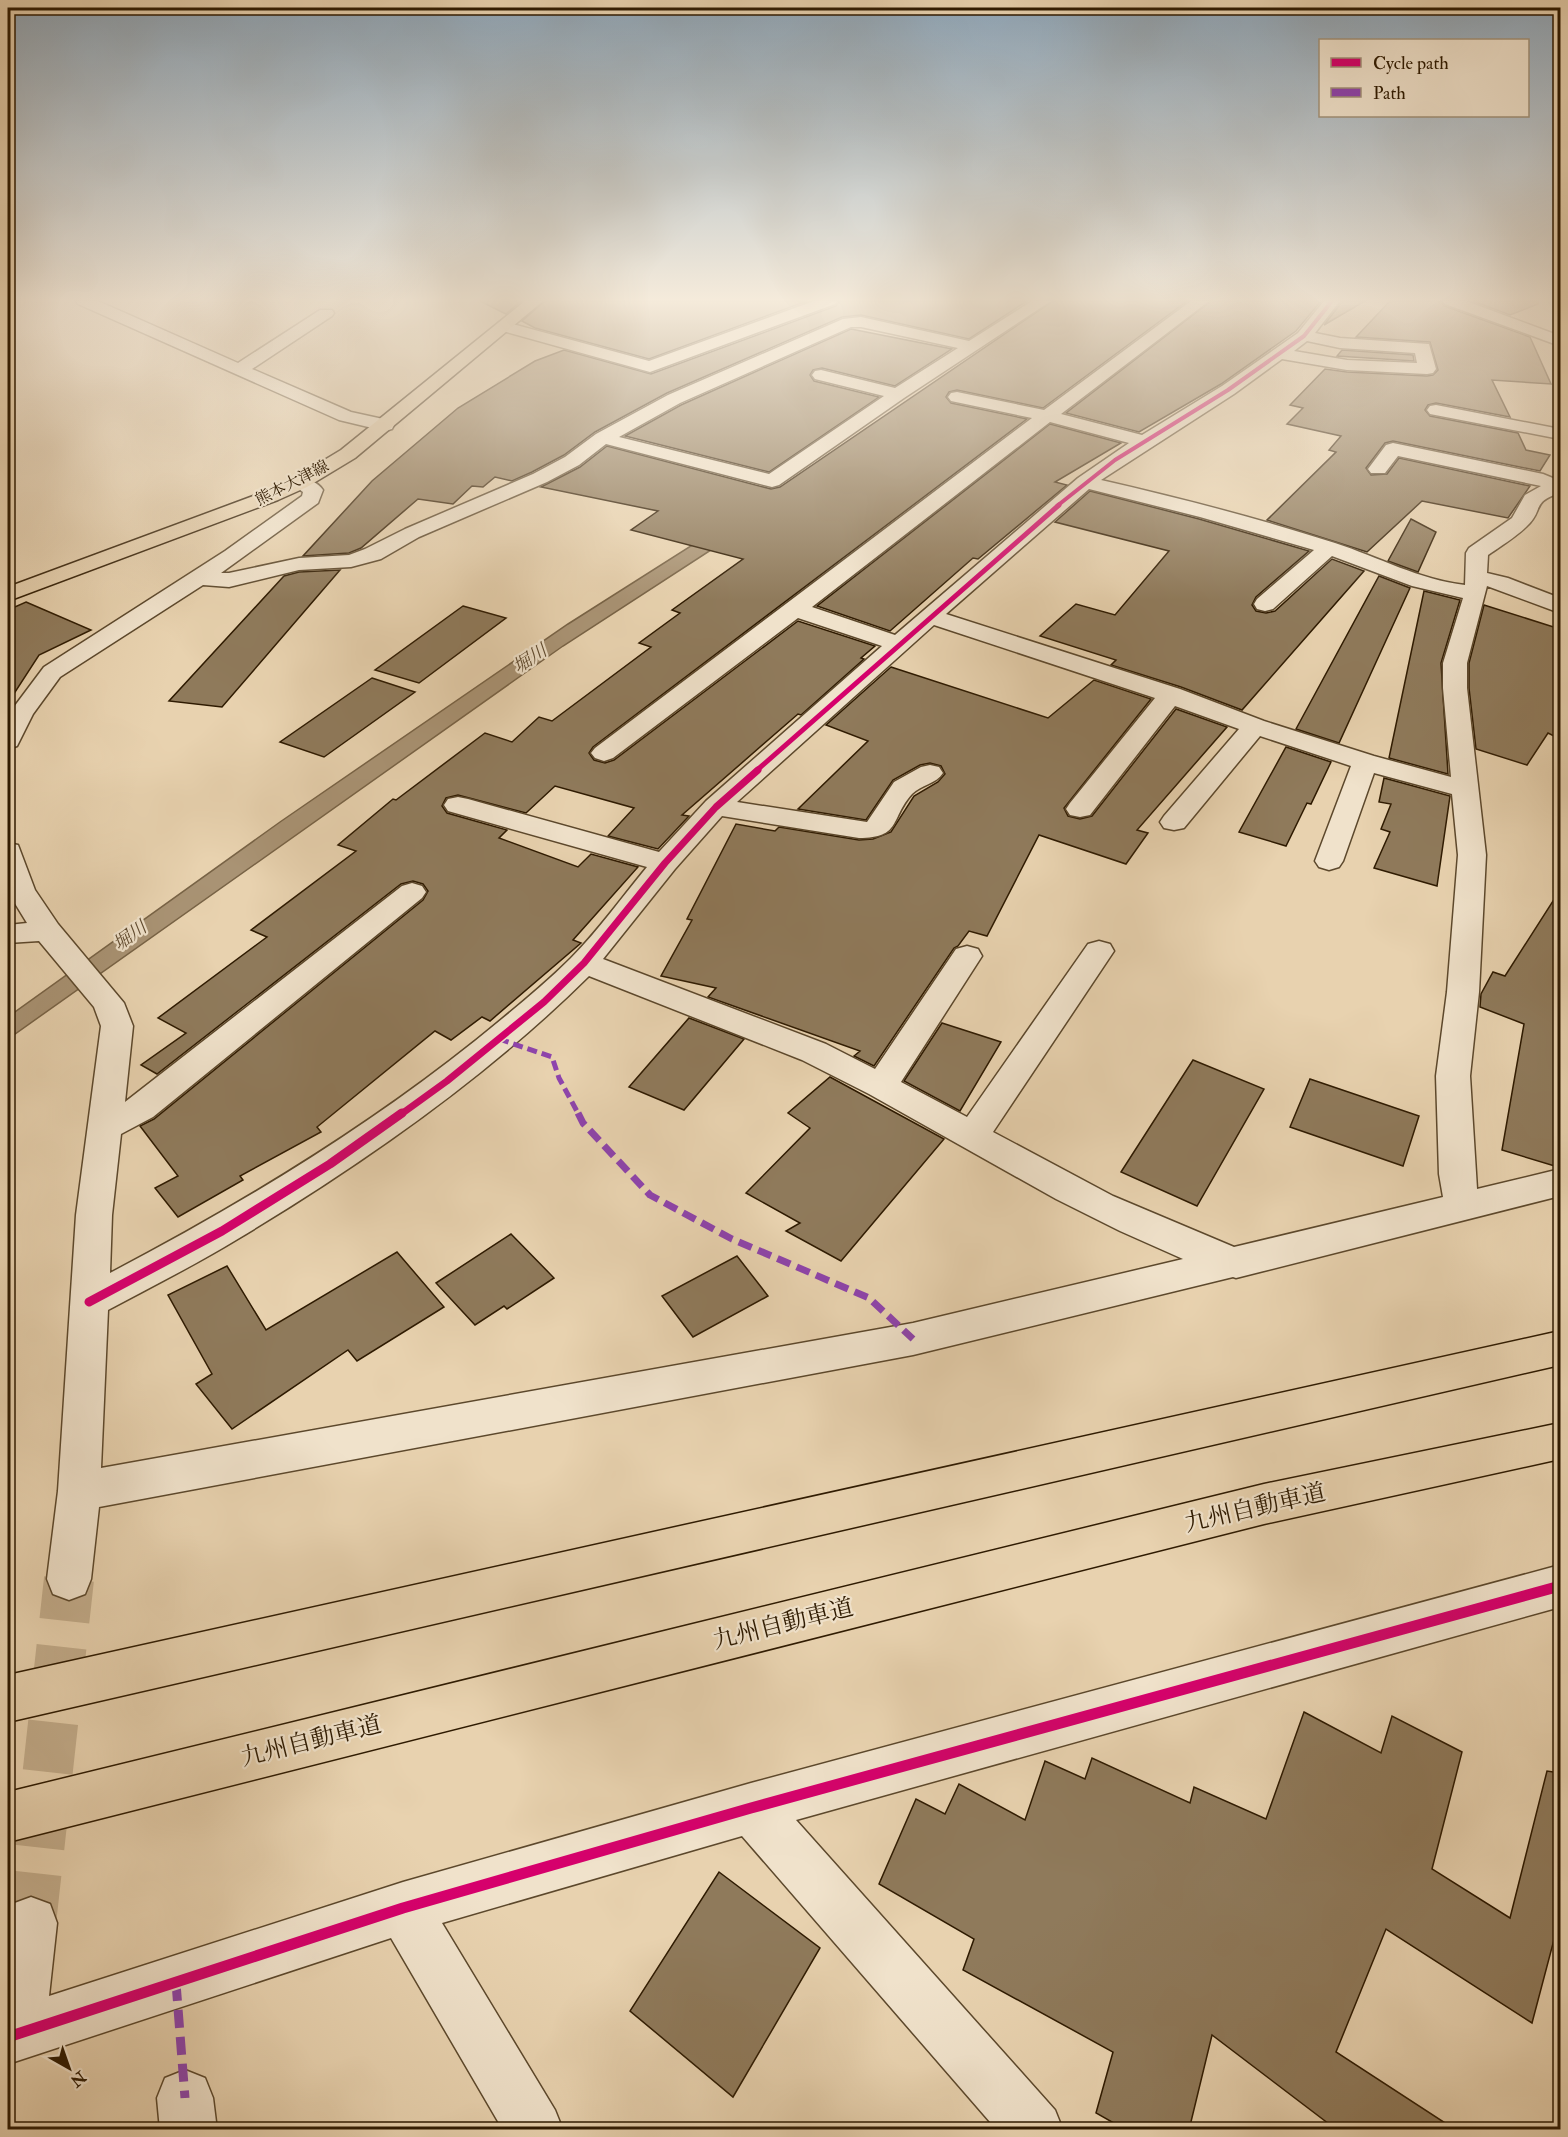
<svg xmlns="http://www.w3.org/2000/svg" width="1568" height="2137" viewBox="0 0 1568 2137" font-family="'IM FELL Double Pica','Noto Serif JP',serif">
<rect width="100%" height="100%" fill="#e8d2af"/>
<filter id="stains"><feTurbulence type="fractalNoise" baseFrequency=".00333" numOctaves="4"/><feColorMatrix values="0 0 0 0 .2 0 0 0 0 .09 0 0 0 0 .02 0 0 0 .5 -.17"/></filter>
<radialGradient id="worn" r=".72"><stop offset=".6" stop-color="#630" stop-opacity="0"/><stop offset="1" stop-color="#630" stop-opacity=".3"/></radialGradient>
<path fill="#a99374" stroke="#786346" stroke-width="1.5" d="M779,490l-5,19 -211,137 -555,393v-22l272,-195 288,-198z"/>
<g fill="#8f7a5b" stroke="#2e1a01" stroke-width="1.5">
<path d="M480,301h41l-15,13z"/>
<path d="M545,301h262l-158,58 -114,-31 -13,-7z"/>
<path d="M839,301h188l-58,38 -108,-24 -19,2 -175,76 -72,39 -31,23 -32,17 -20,9 -17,-4 -12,10 -11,-1 -19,18 -35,-5 -57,49 -12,5 -46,3 69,-75 86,-73 77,-47 29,-11 87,24 185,-68z"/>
<path d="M1053,301h134l-144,107 -86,-18 -8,2 -3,5 5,6 76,16 -434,328 -4,6 5,7 11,3 9,-3 184,-139 77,25 -14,12 3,1 -63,56 -3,-1 -116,101 7,1 -31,33 -50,-13 26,-28 -79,-22 -29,27 -68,-18 -12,3 -4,8 5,7 60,17 -8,8 79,29 13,-13 47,13 -65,73 8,3 -91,78 -8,-4 -31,23 -16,-9 -118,96 4,5 -81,44 3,4 -65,37 -23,-29 23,-12 -38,-50 14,-7 269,-219 5,-9 -5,-7 -10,-3 -12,3 -244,190 -16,-9 45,-32 -28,-15 109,-81 -16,-7 105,-79 -18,-6 55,-46 3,1 89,-67 27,9 27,-25 13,4 99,-74 -12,-4 41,-30 -8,-3 71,-51 -112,-29 27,-19 -117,-24 39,-20 27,-21 164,43 9,-2z"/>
<path d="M1211,301h110l-25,30 -75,53 -82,48 -73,-19z"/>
<path d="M1342,301h23l-41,24 18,-23z"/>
<path d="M1390,301h51l3,5 86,31 21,47 -59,-4 18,37 -74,-14 -8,2 -3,5 5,6 88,17 8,17 24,5 -10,16 -147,-30 -8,2 -19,25 5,7 16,-1 12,-16 131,28 -22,32 -86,-17 -55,51 -100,-32 69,-68 -7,-2 12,-14 -54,-12 16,-16 -13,-3 35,-36 22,3 80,4 6,-1 5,-5 -8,-28 -74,-5z"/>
<path d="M1473,301h65v3l-28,11z"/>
<path d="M851,329l101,20 -57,37 -73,-18 -9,2 -3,5 4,6 65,16 -110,75 -144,-36 56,-31z"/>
<path d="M1342,350l71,5 1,6 -77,-5z"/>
<path d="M1050,424l71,19 -66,39 12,3 -89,74 -5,-1 -83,73 -73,-25z"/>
<path d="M1090,491l109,28 110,32 -53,46 -4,8 4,6 10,2 9,-2 57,-52 32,12 -122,139 -61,-23 -70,-22 5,-5 -76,-24 36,-32 39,11 54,-64 -114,-29z"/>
<path d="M1411,519l25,13 -18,40 -30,-11z"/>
<path d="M340,570l-118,137 -53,-6 115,-125 15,-4z"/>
<path d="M1379,576l31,12 -71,155 -43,-14z"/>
<path d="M1424,591l36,9 -19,63 7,111 -59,-16z"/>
<path d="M26,602l65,28 -52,25 -31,48v-93z"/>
<path d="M1484,605l76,24v110l-12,-6 -21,32 -51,-16 -7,-61v-25z"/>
<path d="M463,606l43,12 -87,65 -44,-13z"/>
<path d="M891,667l157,51 46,-38 57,19 -87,109 4,8 12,3 12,-3 84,-107 51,18 -90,103 11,3 -22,31 -87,-29 -52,101 -18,-5 -11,15 -4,2 -80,118 -20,-10 6,-5 -152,-54 8,-9 -55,-12 31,-56 -5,-1 49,-95 39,7 4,-4 80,13 14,-1 18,-7 23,-36 24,-14 7,-8 -4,-8 -11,-3 -10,2 -27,15 -27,40 -68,-11 70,-68 -42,-16z"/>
<path d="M372,678l43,14 -91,65 -44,-15z"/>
<path d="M1286,747l45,15 -20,42 -4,-1 -21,43 -47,-14z"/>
<path d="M1384,778l66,18 -13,90 -63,-18 16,-36 -9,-3 10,-25 -12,-2z"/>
<path d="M1560,890v277h-2l-56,-17 22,-126 -44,-17 1,-13 12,-22 12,4z"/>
<path d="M689,1018l55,21 -60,71 -55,-23z"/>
<path d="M942,1023l59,19 -41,69 -56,-30z"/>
<path d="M1193,1060l71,29 -67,117 -76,-34z"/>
<path d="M830,1077l114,62 -103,122 -55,-30 14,-8 -54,-30 64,-65 -22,-15z"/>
<path d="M1310,1079l109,37 -16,50 -113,-39z"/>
<path d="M511,1234l43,44 -47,31 -3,-3 -29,19 -39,-42z"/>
<path d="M397,1252l47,55 -87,54 -9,-11 -116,79 -36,-45 16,-10 -44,-79 59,-29 39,64z"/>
<path d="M737,1256l31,40 -75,41 -31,-41z"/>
<path d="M1304,1712l77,41 11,-37 70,36 -30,117 78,49 37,-147 13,2v144l-28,106 -146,-94 -50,123 120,78h-119l-125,-95 -23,95h-63l-30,-17 17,-61 -150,-82 11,-31 -95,-55 37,-85 29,15 14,-30 66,36 20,-59 40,18 7,-21 98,45 4,-16 72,32z"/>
<path d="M719,1872l101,76 -87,149 -103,-86z"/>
</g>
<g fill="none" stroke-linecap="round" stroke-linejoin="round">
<path stroke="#c3ad8c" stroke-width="50" stroke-dasharray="50 26" stroke-linecap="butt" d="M31,1923l38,-344"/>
<g stroke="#5c482c" stroke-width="3">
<g id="minor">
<path d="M76,301h22l140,62 82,-53h12l2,3 -2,3 -80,53 99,43 41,9 2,4 -2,4 -7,2 -46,-11 -261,-116z"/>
<path d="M814,301h23l-2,3 -185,68 -151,-42 -2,-3 8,-5 144,39z"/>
<path d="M1032,301h19l-147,97 -125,87 -7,2 -166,-43 -27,21 -32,17 -128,55 -38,22 -30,8 -52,3 -70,17 -26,-2 -143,92 -27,37 -16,32 -9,3v-34l36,-48 181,-116 77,-55 1,-4 -13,-9 3,-4c11,-3 24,2 30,11l-5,13 -97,70h8l70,-15 50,-3 16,-6 40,-20 128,-55 32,-17 31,-23 72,-39 175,-76 18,-2 108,24zM851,327h10l97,21 -63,40 -74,-18 -6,1 -3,4 3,4 69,17 -115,78 -150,-37 61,-34z"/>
<path d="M1191,301h18l-148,113 81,21 80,-49 76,-53 26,-32h16l-25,32 25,5 89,6 7,25 -3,4 -6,1 -80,-4 -65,-11 -48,35 -133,86c78,18 157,38 234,63 43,14 85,37 130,42l1,-32 3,-5 43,-30 13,-23 16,-9 -143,-30 -13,17h-14l-3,-4 18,-24 7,-2 150,31 17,7v12c-29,9 -16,17 -33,33 -11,11 -26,20 -39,29l-1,18 21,5 52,20v15l-73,-27 -20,77v25l19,167 -7,137 -9,84 7,113 83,-20v27l-324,82 -3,-1 -320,78 -814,152 -8,72 -6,15 -16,6 -16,-6 -6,-15 11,-88 18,-276 25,-189 -7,-19 -55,-66 -31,2v-18l19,-2 -19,-31v-49l10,2 17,45 23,34 66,79 9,23 -8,76 277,-216 10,-3 10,3 4,6 -4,6 -269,219 -32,17 -9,81 -2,58c128,-67 251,-141 365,-232 33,-27 66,-53 96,-83 28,-28 51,-61 76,-91l-199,-56 -4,-6 4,-6 10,-2 10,2 191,53 47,-51 176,-155 -84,-28 -185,140 -9,3 -9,-3 -4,-5 4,-5 437,-330 -81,-17 -3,-4 3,-4 6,-1 87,18zM1307,341l33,7 75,5 2,10 -70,-3 -53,-9zM1050,422l79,21 -51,35 -183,157 -83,-28zM1089,489l111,28 114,33 -57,49 -3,5 3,5 8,2 8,-2 59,-53 80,30 51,12 -20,65v25l8,89 -77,-21 -110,-35 -84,-32 -234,-75zM934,625l221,73 -85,105 -4,6 4,6 10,2 10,-2 85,-109 64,23 -75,87 -4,6 4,6 10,2 10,-2 76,-92 91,30 -36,95 4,6 10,3 10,-3 4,-6 31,-88 78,21 6,61 -11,137 -11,84 3,98 4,23 -209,50 -121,-51 -120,-64 121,-181 -4,-7 -11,-3 -11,3 -121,173 -66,-35 81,-126 -4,-7 -11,-3 -11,3 -81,120 -49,-25 -223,-85 72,-90 47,-53 137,22c43,0 31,-20 53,-44 9,-9 24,-10 31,-21l-4,-6 -9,-2 -9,2 -27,15 -27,40 -130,-20zM589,976l213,84 67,34 187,105 64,32 63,28 -270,64 -812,145 7,-158c43,-23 87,-45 128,-70 125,-75 249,-161 353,-264z"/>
<path d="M1443,301h23l94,35v10l-115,-42z"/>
<path d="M1436,405l124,24v10l-130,-25 -3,-4 3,-4z"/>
<path d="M1560,1565v42l-764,213 259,290 8,20h-66l-255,-294 -300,87 113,187 8,20h-60l-112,-192 -383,126v-147l4,-13 19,-7 19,7 7,19 -8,73 354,-114 348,-99z"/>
<path d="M185,2070l20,8 8,20 4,32h-57l-3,-32 8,-20z"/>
</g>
</g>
<g stroke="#2e1a01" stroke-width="3">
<path id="major" d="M525,301h18l-188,157 -48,29 -29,13 -270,101v-14l256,-95 29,-13 48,-29z"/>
</g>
<g stroke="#2e1a01" stroke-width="3">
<g id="highway">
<path d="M1560,1331v34l-1552,357v-47z"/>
<path d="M1560,1423v36l-296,65 -1256,318v-50l1256,-308z"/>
</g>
</g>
<use href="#minor" fill="#f0e2cb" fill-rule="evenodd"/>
<use href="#major" fill="#e8d2af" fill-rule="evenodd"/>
<use href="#highway" fill="#e8d2af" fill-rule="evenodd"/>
<path stroke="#8e44ad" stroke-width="5" stroke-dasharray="10 5" stroke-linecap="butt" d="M499,1039l53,18 7,21 20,37"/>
<path stroke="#8e44ad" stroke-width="7" stroke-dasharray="14 7" stroke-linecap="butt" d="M578,1113l5,10 67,72 82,44 137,59 44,41"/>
<path stroke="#8e44ad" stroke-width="9" stroke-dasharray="18 9" stroke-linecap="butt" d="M176,1983l9,115"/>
<g stroke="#f0e2cb" stroke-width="6">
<path id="cycleway-far4" d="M1057,506l58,-46 113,-70 76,-54 28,-35"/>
</g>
<g stroke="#f0e2cb" stroke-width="8">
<path id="cycleway-far3" d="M756,771l303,-266"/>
</g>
<g stroke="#f0e2cb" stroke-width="10">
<path id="cycleway-far2" d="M400,1115l47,-34 97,-79 40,-39 81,-100 51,-56 42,-37"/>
</g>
<g stroke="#f0e2cb" stroke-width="13">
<path id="cycleway-far1" d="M89,1302l133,-71 108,-67 72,-51"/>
</g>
<g stroke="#f0e2cb" stroke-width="15">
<path id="cycleway" d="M8,2037l395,-129 348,-100 809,-222"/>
</g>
<use href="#cycleway-far4" stroke="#d6006c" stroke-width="4"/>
<use href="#cycleway-far3" stroke="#d6006c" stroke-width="5"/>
<use href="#cycleway-far2" stroke="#d6006c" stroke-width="7"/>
<use href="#cycleway-far1" stroke="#d6006c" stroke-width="9"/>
<use href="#cycleway" stroke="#d6006c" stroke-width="11"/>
</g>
<linearGradient id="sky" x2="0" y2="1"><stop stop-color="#8fa7ba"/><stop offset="0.5" stop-color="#f5ebdb"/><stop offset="1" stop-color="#f5ebdb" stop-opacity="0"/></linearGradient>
<rect width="1568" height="600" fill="url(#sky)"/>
<g text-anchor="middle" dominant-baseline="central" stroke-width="4.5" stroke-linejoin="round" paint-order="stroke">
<g font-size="16" fill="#2e1a01" stroke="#f0e2cb">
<text transform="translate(292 483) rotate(-27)">熊本大津線</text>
</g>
<g font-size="18" font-style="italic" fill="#5f4a2f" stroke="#f0e2cb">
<text transform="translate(530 659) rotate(-33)">堀川</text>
<text transform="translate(130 936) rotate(-36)">堀川</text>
</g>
<g font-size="24" fill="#2e1a01" stroke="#f0e2cb">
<text transform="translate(1255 1508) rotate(-13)">九州自動車道</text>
<text transform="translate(783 1624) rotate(-14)">九州自動車道</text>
<text transform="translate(311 1741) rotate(-14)">九州自動車道</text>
</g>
</g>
<rect width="1568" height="2137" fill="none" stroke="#e8d2af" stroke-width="30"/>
<rect x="9" y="9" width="1550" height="2119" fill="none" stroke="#2e1a01" stroke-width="3"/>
<rect x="15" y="15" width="1538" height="2107" fill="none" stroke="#2e1a01" stroke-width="1.5"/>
<rect x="1319" y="39" width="210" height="78" fill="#f0e2cb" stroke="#a2927a" stroke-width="1.5"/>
<rect x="1331" y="58" width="30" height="9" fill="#d6006c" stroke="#a2927a" stroke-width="1.5"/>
<text x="1373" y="69" font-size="18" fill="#2e1a01">Cycle path</text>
<rect x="1331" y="88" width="30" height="9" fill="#8e44ad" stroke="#a2927a" stroke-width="1.5"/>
<text x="1373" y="99" font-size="18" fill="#2e1a01">Path</text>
<g transform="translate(69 2068) rotate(140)" stroke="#f0e2cb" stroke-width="4.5" paint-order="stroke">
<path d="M0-4.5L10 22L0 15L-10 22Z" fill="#2e1a01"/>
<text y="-9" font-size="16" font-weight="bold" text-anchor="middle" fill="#2e1a01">N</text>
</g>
<rect width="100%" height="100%" filter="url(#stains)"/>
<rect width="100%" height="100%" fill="url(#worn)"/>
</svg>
